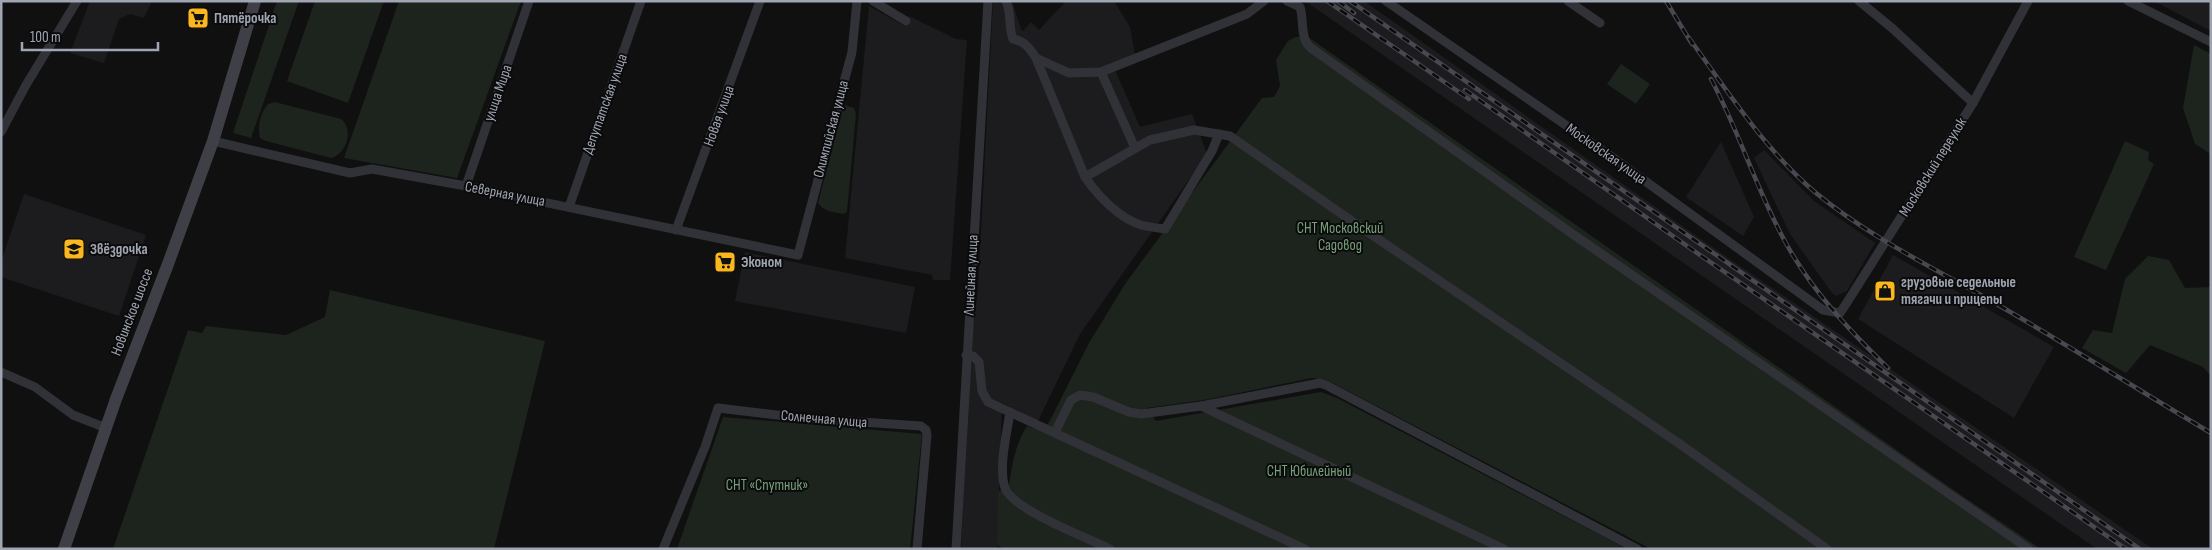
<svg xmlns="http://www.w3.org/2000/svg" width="2212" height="550" viewBox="0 0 2212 550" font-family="'Sofia Sans Condensed',sans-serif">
<rect width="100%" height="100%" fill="#101011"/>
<g fill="#1c1c1e">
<path d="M90,1h62l-8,17 -14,-4 -11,5 -15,44 -34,-10z"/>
<path d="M993,1l20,3 8,25 2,2 8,-9 8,8 27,-29h48l16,26 6,33 -21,10 25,57 52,-13 15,40 -127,180 -42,87 -36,-18 -5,146h-36l8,-189 9,-71z"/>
<path d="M1305,1h59l338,239 451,309h-56z"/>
<path d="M2154,1h57v30z"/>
<path d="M869,6l34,19 6,-9 47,23 11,1 -17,240h-17l-1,-5 -87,-17z"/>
<path d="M1721,142l33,75 -11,19 -57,-39z"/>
<path d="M1764,150l50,51 61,42 -28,48 -11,5 -4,-3 -42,-59 -36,-76z"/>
<path d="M24,194l122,41 -27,81 -118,-39v-15z"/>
<path d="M745,252l170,35 -9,46 -171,-32z"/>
<path d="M1893,255l161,92 -40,71 -156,-99z"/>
</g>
<g fill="#1c241d">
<path d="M277,1h22l-48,137 -18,-5z"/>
<path d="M315,1h69l-36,102 -61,-22z"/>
<path d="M399,1h122l-64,177 -113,-20z"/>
<path d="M1296,37h12l647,454 86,58h-390l-324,-169 -15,-2 -108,22 -58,8 10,13 165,-29 16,6 290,151h-623l-7,-4 1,-53 11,-6c3,-22 6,-41 18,-60l17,6 45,-89 36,-59 137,-186 12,-1 6,-11 -4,-26 12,-19z"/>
<path d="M2194,45l17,9v100l-16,-10 -12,-36z"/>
<path d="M1621,64l29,20 -14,20 -29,-20z"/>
<path d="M275,102l66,17c13,10 6,35 -10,39l-65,-17 -6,-3c-3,-13 0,-24 8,-34z"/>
<path d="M845,105l9,3 2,6 -9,98 -3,2c-10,-2 -20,-2 -26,-11l25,-96z"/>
<path d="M2125,141l24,11 -1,8 6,4 -48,106 -32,-13z"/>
<path d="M2148,256l21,4 16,28 26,-1v89l-8,-9 -53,-22 -24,28 -44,-25 11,-18 19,3 13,-54z"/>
<path d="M330,290l215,51 -51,208h-381l75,-219 14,3 4,-7 80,9 39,-18z"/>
<path d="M723,417l199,17 -12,115h-233z"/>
</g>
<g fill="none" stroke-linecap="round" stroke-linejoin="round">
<g stroke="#313237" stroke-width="9">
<path d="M873,1l33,20"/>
<path d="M1006,1c6,12 2,26 7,38 12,2 17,10 23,19l49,119c13,19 34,41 56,48 8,2 16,3 24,4l47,-78 7,-17"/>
<path d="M1287,1l13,6c4,13 0,33 11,41l263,187 455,314"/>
<path d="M1386,1l226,156 211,153 17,3 6,-9 127,-201 55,-102"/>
<path d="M1568,1l32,22"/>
<path d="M1859,1l33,27 81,75"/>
<path d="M2128,1l83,41"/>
<path d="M1036,58l33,15 32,-1 146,-58 17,-13"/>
<path d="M1101,72l34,76"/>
<path d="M1,132l25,-47 51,-84"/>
<path d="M213,141l137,32 22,-4 94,17 332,69 54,-203 5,-51"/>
<path d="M1085,177l65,-37 44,-10 36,6 126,88 321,218 150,107"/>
<path d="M466,186l63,-185"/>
<path d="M569,207l72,-206"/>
<path d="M676,230l84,-229"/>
<path d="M966,355l7,1 6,6 3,29 6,11 317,147"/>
<path d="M1,372l34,15 38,28 33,13"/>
<path d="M1201,406l303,143"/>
<path d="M1010,412c-3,21 -12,56 -5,76 8,22 83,50 105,61"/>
<path d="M1055,432l16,-32 9,-5 13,2 36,15 12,2 60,-8 119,-23 6,2 311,164"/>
<path d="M663,549l42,-102 13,-39 85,10 118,8 5,4 1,5 -10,114"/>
<path d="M956,549l32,-548"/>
</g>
<path stroke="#3f4047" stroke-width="12" d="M64,549l52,-150 52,-135 45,-123 42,-140"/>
<g stroke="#484950" stroke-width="4.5">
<g id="rail">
<path d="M1327,1l142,98"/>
<path d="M1338,1l16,12"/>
<path d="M1350,1l790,548"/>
<path d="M1666,1l26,43"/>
<path d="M1689,38c39,54 76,112 127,155 56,46 122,77 184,113 71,41 140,85 211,127"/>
<path d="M1711,79c29,54 46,113 76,166 26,47 63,86 101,123"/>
<path d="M1465,90l235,165 426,294"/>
</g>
</g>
<use href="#rail" stroke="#0b0b0c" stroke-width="2.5" stroke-dasharray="8" stroke-linecap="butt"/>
</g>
<defs>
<g id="supermarket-square" transform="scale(1.125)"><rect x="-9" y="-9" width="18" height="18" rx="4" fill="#fbb71e" stroke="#0b0b0c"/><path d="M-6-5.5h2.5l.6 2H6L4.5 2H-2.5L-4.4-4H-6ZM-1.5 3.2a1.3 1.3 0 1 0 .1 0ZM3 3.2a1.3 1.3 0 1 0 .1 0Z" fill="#111"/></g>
<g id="school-square" transform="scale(1.125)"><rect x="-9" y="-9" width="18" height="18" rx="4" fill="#fbb71e" stroke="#0b0b0c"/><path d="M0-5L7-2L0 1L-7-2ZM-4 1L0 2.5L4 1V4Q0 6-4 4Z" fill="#111"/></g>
<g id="shop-square" transform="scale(1.125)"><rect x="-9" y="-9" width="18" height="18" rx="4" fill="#fbb71e" stroke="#0b0b0c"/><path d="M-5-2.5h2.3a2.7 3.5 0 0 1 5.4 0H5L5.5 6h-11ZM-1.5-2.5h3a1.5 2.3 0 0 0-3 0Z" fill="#111"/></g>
</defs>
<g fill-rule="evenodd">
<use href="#supermarket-square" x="198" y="18"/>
<use href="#school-square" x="74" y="249"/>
<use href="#supermarket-square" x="725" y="262"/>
<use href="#shop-square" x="1885" y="291"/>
</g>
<g text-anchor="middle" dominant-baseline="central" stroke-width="4" stroke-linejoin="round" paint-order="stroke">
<g font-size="15" font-weight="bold" fill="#a0a5b3" stroke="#0b0b0c" text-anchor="start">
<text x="214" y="18">Пятёрочка</text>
<text x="90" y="249">Звёздочка</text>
<text x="741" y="262">Эконом</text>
<text x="1901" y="282">грузовые седельные<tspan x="1901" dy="17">тягачи и прицепы</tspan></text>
</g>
<g font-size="15" fill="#a0a5b3" stroke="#0b0b0c">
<text transform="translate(498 93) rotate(-71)">улица Мира</text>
<text transform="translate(605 104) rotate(-70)">Депутатская улица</text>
<text transform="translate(719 116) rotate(-70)">Новая улица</text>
<text transform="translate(831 129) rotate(-75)">Олимпийская улица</text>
<text transform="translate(1606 154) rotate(35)">Московская улица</text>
<text transform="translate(1933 167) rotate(-58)">Московский переулок</text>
<text transform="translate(505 194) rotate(11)">Северная улица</text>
<text transform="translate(971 275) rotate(-87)">Линейная улица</text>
<text transform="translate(132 312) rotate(-69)">Новинское шоссе</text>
<text transform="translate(824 419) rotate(5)">Солнечная улица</text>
</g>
<g font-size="15" fill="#76a07a" stroke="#0b0b0c">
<text x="1340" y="228">СНТ Московский<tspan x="1340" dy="17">Садовод</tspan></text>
<text x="1309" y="471">СНТ Юбилейный</text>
<text x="767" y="485">СНТ «Спутник»</text>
</g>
</g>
<rect width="2212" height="550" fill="none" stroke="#a0a5b3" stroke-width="5"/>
<path d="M22 42v8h136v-8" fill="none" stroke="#a0a5b3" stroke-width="2.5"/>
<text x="30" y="42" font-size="15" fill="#a0a5b3" stroke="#0b0b0c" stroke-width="4" paint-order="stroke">100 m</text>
</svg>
